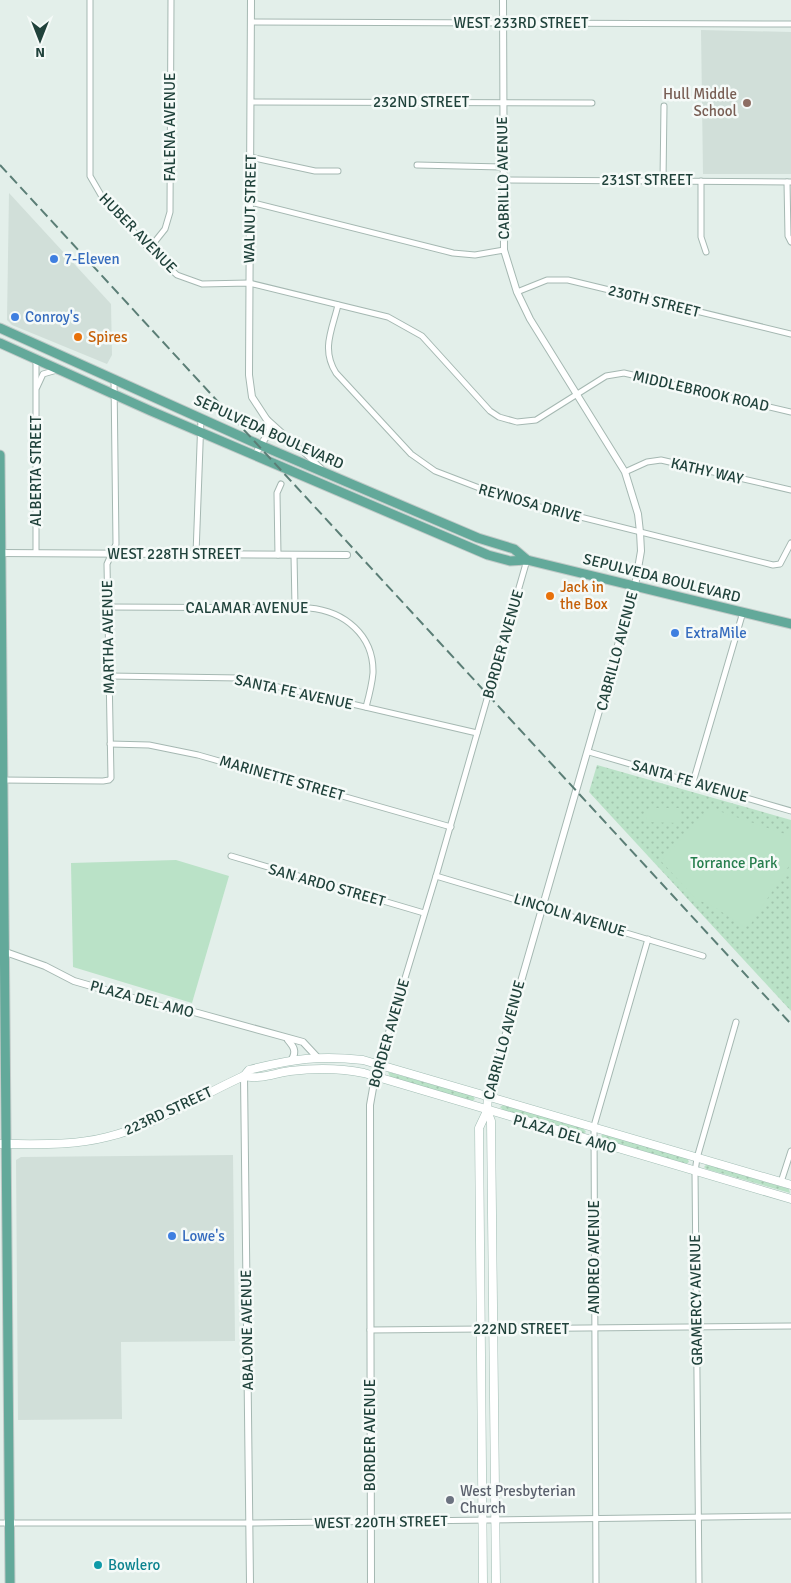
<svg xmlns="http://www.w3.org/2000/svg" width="791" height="1583" viewBox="0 0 791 1583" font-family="Signika,sans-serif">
<defs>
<pattern id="green-dots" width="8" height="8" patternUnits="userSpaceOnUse" patternTransform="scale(1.25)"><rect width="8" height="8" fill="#bae2c7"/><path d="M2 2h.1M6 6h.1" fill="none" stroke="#a0c3ac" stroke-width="1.8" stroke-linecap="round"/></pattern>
</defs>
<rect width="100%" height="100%" fill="#e3efea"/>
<g fill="#d1dfd9">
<path d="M701,30l90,2v142h-88z"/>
<path d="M9,193l102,111 1,51 -5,9 -95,-39 -5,-5z"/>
<path d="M233,1155l2,186 -114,1 1,77 -104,1 -2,-260 5,-3z"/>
</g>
<g fill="url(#green-dots)">
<path d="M597,765l194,55v191l-202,-219z"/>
<path d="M388,1072l85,24 2,3 -3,2 -82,-24z"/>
<path d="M503,1105l80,23 3,4 -3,2 -79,-23 -4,-4z"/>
<path d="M603,1134l84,24 2,4 -3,2 -83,-25 -2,-3z"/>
<path d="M707,1164l82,25 1,4 -84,-24 -2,-2z"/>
</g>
<g fill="#bae2c7">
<path d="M649,808h30v15l-32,-1 -2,-9z"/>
<path d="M713,809l78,27v27l-41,62 -6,2 -28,-19 -20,-9 -35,-38 45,-49z"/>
<path d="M176,860l53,16 -37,127 -119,-36 -2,-104z"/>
</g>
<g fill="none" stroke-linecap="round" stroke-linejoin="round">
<g stroke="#a5b8b2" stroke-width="7">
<g id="minor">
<path d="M90,0v176l11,19 48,54 28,26 25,9 47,-1 139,34 34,19 68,75 9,6 18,5 19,-2 70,-44 18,-3 167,39"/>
<path d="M251,22l540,2"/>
<path d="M251,102l341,1"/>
<path d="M250,157l65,14h23"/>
<path d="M417,165l85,2"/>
<path d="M502,180l289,2"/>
<path d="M663,180l1,-74"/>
<path d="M701,181v56l5,15"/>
<path d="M787,182l1,54 3,6"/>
<path d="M250,202l203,51 22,2 29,-5"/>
<path d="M149,249l16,-20 5,-17 1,-212"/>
<path d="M517,292l30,-12h21l223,54"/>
<path d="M338,305c-6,25 -17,44 -2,68l75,81 24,17 73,28 265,66 7,-1 11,-21"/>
<path d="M36,359v194"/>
<path d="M37,387l6,-13 14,-4"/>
<path d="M266,418l55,50"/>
<path d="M625,472l22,-10 14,-2 130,30"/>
<path d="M196,554l5,-136"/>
<path d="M278,555l-1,-62 4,-9"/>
<path d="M294,555l1,52"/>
<path d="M108,607l201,1c35,3 65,27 64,65 -1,12 -4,23 -7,34"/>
<path d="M109,676l131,2 237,55"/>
<path d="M110,744l39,1 49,10 253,72"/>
<path d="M589,752l202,59"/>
<path d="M2,780l101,1 6,-1 2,-2 -4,-214 9,-20 -2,-165"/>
<path d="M693,782l50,-170"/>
<path d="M231,856l193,57"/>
<path d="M436,876l267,80"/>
<path d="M375,1077l61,-201 91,-316"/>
<path d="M781,1182l10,-31"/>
<path d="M370,1330l421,-4"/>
<path d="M0,1523h249l542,-7"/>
<path d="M596,1583l-2,-457 54,-187"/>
<path d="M699,1583l-4,-411 2,-14 39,-136"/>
</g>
</g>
<g stroke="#a5b8b2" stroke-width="8">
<g id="tertiary">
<path d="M251,0l-2,375 3,22 15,23 3,10 -15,25"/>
<path d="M0,553l347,2"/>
<path d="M0,950l45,16 29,15 97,28 23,3 109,30 14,15"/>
<path d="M288,1040c5,6 9,11 4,19"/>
<path d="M244,1076l6,507"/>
<path d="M488,1096l147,-510 6,-35 -1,-19 -2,-18 -13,-42 -95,-153 -13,-27 -13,-42 -1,-250"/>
<path d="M371,1583l-1,-478 5,-28"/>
</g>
</g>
<g stroke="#a0bcb3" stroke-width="9">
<g id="secondary">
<path d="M244,1076l5,-6c43,-11 70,-15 114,-10l428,125"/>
<path d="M244,1076c15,4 31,-3 46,-5 25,-3 50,-3 74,2l427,126"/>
<path d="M487,1111l4,10 5,462"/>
<path d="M0,1144c36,0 72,2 107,-7 49,-12 92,-41 137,-61"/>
<path d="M483,1583l-4,-455 8,-17 1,-15"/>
</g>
</g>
<g stroke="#c1cac8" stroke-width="11">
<g id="primary">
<path d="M0,328l260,117 218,93 36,11 13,11"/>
<path d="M0,343l151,68 337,144 22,6 17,-1 264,64"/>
<path d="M0,455l10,1128"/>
</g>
</g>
<use href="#minor" stroke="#fff" stroke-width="5"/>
<use href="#tertiary" stroke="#fff" stroke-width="6"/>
<use href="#secondary" stroke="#fff" stroke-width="8"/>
<use href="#primary" stroke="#63a99a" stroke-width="9"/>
<path stroke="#5b7e76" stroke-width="2" stroke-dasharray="10 5" stroke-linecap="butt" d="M0,165l791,859"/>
</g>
<circle fill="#8d6e63" stroke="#f5faf8" stroke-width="2" cx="747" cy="103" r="5"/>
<g fill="#3f7fe0" stroke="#f5faf8" stroke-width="2">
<circle cx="54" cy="259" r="5"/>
<circle cx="15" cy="317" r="5"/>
<circle cx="675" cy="633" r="5"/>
<circle cx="172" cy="1236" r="5"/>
</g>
<g fill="#e8710a" stroke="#f5faf8" stroke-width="2">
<circle cx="78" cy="337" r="5"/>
<circle cx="550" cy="596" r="5"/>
</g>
<circle fill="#6b7280" stroke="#f5faf8" stroke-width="2" cx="450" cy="1500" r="5"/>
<circle fill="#0f9aa8" stroke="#f5faf8" stroke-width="2" cx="98" cy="1565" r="5"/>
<g text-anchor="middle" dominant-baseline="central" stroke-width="5" stroke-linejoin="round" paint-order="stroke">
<g font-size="15" fill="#20423b" stroke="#f5faf8">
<text x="521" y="23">WEST 233RD STREET</text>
<text x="421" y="102">232ND STREET</text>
<text transform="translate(170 127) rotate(-90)">FALENA AVENUE</text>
<text transform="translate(503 178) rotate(-91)">CABRILLO AVENUE</text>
<text x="647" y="180">231ST STREET</text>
<text transform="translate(250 209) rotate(-89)">WALNUT STREET</text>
<text transform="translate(138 233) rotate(46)">HUBER AVENUE</text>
<text transform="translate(654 301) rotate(14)">230TH STREET</text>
<text transform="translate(701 391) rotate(13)">MIDDLEBROOK ROAD</text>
<text transform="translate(269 432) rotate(24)">SEPULVEDA BOULEVARD</text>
<text transform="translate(36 471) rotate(-90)">ALBERTA STREET</text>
<text transform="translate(707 471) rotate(13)">KATHY WAY</text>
<text transform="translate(530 503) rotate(16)">REYNOSA DRIVE</text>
<text x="174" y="554">WEST 228TH STREET</text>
<text transform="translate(662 578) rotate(14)">SEPULVEDA BOULEVARD</text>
<text x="247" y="608">CALAMAR AVENUE</text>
<text transform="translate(108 637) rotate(-91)">MARTHA AVENUE</text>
<text transform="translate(503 644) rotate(-74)">BORDER AVENUE</text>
<text transform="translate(617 651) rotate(-75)">CABRILLO AVENUE</text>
<text transform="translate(294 692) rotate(12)">SANTA FE AVENUE</text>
<text transform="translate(282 778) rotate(16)">MARINETTE STREET</text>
<text transform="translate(690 781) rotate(16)">SANTA FE AVENUE</text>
<text transform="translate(327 885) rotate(16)">SAN ARDO STREET</text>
<text transform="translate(570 915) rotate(17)">LINCOLN AVENUE</text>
<text transform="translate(142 999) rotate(15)">PLAZA DEL AMO</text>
<text transform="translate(389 1033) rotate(-74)">BORDER AVENUE</text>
<text transform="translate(504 1040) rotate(-75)">CABRILLO AVENUE</text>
<text transform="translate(168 1111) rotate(-25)">223RD STREET</text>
<text transform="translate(565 1134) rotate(16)">PLAZA DEL AMO</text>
<text transform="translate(594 1257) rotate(-90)">ANDREO AVENUE</text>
<text transform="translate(696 1300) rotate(-91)">GRAMERCY AVENUE</text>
<text x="521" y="1329">222ND STREET</text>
<text transform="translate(247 1330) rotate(-91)">ABALONE AVENUE</text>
<text transform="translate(370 1435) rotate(-90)">BORDER AVENUE</text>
<text transform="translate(381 1522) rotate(-1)">WEST 220TH STREET</text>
</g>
<g font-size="15" fill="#785e54" stroke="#f5faf8" text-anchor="end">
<text x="737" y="94">Hull Middle<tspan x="737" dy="17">School</tspan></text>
</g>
<g font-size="15" fill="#366cbe" stroke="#f5faf8" text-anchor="start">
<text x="64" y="259">7-Eleven</text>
<text x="25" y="317">Conroy's</text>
<text x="685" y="633">ExtraMile</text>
<text x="182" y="1236">Lowe's</text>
</g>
<g font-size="15" fill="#c56008" stroke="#f5faf8" text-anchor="start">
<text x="88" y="337">Spires</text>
<text x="560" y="587">Jack in<tspan x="560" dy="17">the Box</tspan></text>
</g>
<g font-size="15" fill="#267e4d" stroke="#f5faf8">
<text x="734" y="863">Torrance Park</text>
</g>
<g font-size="15" fill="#5b616d" stroke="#f5faf8" text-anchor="start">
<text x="460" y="1491">West Presbyterian<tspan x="460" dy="17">Church</tspan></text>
</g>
<g font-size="15" fill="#0d838f" stroke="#f5faf8" text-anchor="start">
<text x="108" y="1565">Bowlero</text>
</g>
</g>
<g transform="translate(40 40) rotate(180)" stroke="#f5faf8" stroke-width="4" paint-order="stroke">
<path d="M0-4L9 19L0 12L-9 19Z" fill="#20423b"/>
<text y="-8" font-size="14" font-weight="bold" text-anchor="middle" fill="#20423b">N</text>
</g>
</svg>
